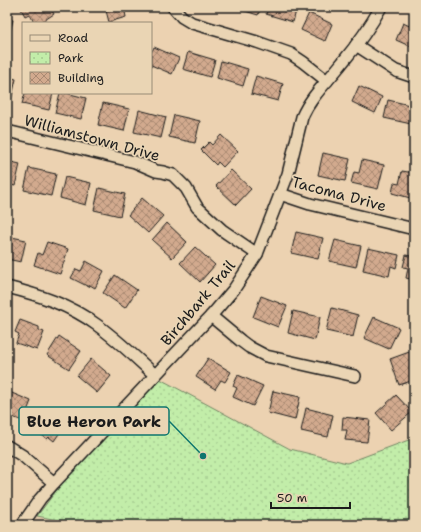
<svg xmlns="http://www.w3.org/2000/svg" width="421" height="532" viewBox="0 0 421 532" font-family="'Shantell Sans',sans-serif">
<defs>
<pattern id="park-dots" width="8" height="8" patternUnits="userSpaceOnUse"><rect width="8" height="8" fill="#c2eda9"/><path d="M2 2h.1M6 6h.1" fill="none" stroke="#a6cb91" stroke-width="1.8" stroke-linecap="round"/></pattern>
<pattern id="building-cross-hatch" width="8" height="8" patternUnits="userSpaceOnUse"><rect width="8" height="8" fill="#d2aa8e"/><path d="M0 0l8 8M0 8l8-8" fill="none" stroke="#aa8a73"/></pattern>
</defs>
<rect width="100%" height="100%" fill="#ecd2b1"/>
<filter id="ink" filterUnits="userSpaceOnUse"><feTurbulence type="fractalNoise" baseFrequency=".025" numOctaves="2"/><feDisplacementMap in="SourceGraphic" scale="8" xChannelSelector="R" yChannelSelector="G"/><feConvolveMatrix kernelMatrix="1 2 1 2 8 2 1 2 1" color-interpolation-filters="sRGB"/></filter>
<g filter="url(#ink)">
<path fill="url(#park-dots)" stroke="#6f8462" d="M160,379l130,70 57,14 67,-25v87h-331l-46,-9 22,-29z"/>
<g fill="url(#building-cross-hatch)" stroke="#1c1c1c">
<path d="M20,7h30l4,7 -14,9h-5l-6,-9 -4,2z"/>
<path d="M105,7h19l2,10 -17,5z"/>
<path d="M232,7h29l-3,8z"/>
<path d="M268,7h29l-4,15 -27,-8z"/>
<path d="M309,13l23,11 -7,17 -24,-11z"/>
<path d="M7,19l6,1 -4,16h-2z"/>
<path d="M403,23l11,5v20l-18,-8z"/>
<path d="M154,47l25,11 -7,16 -21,-9v-12z"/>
<path d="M188,52l27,8 -5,17 -27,-8z"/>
<path d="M221,61l27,8 -5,17 -26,-8z"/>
<path d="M256,76l27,8 -5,17 -27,-7z"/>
<path d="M7,77l9,2 -5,22 -4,-1z"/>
<path d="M359,86l23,11 -7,16 -23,-11z"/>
<path d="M25,93h28l-4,17 -27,-6z"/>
<path d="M60,93h6l20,5 -5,21 -26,-6z"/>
<path d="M388,100l26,6 -3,18 -27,-6z"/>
<path d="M103,103l26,6 -5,22 -26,-6z"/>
<path d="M139,110l27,7 -5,21 -27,-6z"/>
<path d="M174,115l26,6 -5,22 -26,-6z"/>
<path d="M221,135l17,16 -15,16 -5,-5 -2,3 -15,-15 8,-8 3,3z"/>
<path d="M323,153l27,6 -5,22 -27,-6z"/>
<path d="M362,160l22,5 -6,24 -27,-6 3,-11 5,1z"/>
<path d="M7,161l13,3 -5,22 -8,-2z"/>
<path d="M29,168l27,6 -5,22 -27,-6z"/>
<path d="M231,170l20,19 -15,16 -20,-19z"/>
<path d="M402,171l12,2v26l-22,-6 2,-10 5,1z"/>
<path d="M65,177l26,6 -5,22 -26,-7z"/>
<path d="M99,188l26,6 -5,22 -26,-6z"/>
<path d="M142,198l21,18 -15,17 -20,-18z"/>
<path d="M167,223l20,19 -15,16 -20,-18z"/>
<path d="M296,232l27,6 -5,21 -27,-6z"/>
<path d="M7,236l19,4 -5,22 -14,-3z"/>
<path d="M335,240l26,6 -5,21 -27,-6z"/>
<path d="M47,242l21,7 -8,25 -26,-9 4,-12 4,2z"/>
<path d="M195,247l20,18 -15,17 -20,-19z"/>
<path d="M368,248l31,7 -3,13 -5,-2 -2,10 -26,-6z"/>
<path d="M406,255l8,2v23l-8,-2 2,-10 -5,-1z"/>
<path d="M86,261l18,10 -9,17 -5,-3 -1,2 -18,-9 5,-9 5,2z"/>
<path d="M115,275l22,15 -12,18 -22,-15z"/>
<path d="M261,296l26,10 -9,21 -25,-10z"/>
<path d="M332,308l26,7 -5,22 -27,-6z"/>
<path d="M293,311l27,6 -5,23 -27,-7z"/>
<path d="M374,317l25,11 -10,21 -25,-11z"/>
<path d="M20,320l19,7v3l5,2 -7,18 -21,-7 3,-9 -4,-2z"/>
<path d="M59,336l22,15 -12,18 -22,-14z"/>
<path d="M412,351l2,7v22l-15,5 -9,-26z"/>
<path d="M208,358l23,14 -6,10 -4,-2 -6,9 -19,-12z"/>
<path d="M91,359l20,17 -14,17 -20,-17z"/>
<path d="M238,375l25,11 -10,20 -20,-9 4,-9 -4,-2z"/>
<path d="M7,391l24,10 -8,20 -16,-6z"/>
<path d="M273,391l27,6 -5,23 -27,-7z"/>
<path d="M396,395l16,17 -21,18 -15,-17z"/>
<path d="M306,408l27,7 -5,22 -27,-6z"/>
<path d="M49,413l16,12 -11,16 -5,-4 -2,2 -16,-12 7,-9 5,3z"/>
<path d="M343,417l27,3 -3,22 -22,-2 2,-10h-5z"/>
</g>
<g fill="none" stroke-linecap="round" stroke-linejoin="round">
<g stroke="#1c1c1c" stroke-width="14">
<g id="street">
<path d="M173,7l9,10 10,6 65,19 34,12 12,8 24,19"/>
<path d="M356,45l40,26 18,6"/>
<path d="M7,131l128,31 21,9 7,1 10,3 13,13 11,19 25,23 35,24"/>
<path d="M280,194l30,10 104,25"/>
<path d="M7,287c32,8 63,18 90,38 21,15 39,33 58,50"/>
<path d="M211,316l30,25 8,6 17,9 89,20"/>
<path d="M7,446l16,10 31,27"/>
<path d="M22,525l18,-26 14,-16 157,-167 23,-27 23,-35 31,-80 14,-57c9,-21 26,-36 40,-54 15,-18 28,-36 39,-56"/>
</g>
</g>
<use href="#street" stroke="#ead5b4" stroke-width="11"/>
</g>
</g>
<g text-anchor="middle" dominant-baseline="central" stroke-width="3.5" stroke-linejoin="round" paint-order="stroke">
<g font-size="15" fill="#1c1c1c" stroke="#ead5b4">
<text transform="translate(92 138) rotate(15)">Williamstown Drive</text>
<text transform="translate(339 194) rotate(15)">Tacoma Drive</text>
<text transform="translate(198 303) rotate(-50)">Birchbark Trail</text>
</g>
</g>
<path fill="none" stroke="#0f766e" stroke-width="1.5" d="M203 456L169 421"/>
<circle fill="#0f766e" stroke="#ead5b4" stroke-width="1.5" cx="203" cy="456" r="4"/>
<rect fill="#ead5b4" stroke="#0f766e" stroke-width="1.5" x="19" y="407" width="150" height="28" rx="4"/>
<g font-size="16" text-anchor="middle" font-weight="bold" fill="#1c1c1c">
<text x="94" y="427">Blue Heron Park</text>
</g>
<rect width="421" height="532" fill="none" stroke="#ead5b4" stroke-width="24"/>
<rect x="12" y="12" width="397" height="508" fill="none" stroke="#1c1c1c" stroke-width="1.5" filter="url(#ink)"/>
<rect x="22" y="22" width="130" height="72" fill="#ead5b4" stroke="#988b77"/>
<rect x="30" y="35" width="20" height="6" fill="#ead5b4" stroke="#988b77"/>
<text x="58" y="42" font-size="12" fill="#1c1c1c">Road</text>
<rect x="30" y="52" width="20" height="12" fill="url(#park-dots)" stroke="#988b77"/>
<text x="58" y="62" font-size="12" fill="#1c1c1c">Park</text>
<rect x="30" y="72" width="20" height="12" fill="url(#building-cross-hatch)" stroke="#988b77"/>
<text x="58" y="82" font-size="12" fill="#1c1c1c">Building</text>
<path d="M271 502v6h79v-6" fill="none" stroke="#1c1c1c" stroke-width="2"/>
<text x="277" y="502" font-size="12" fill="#1c1c1c" stroke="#ead5b4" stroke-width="3" paint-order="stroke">50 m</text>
</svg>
